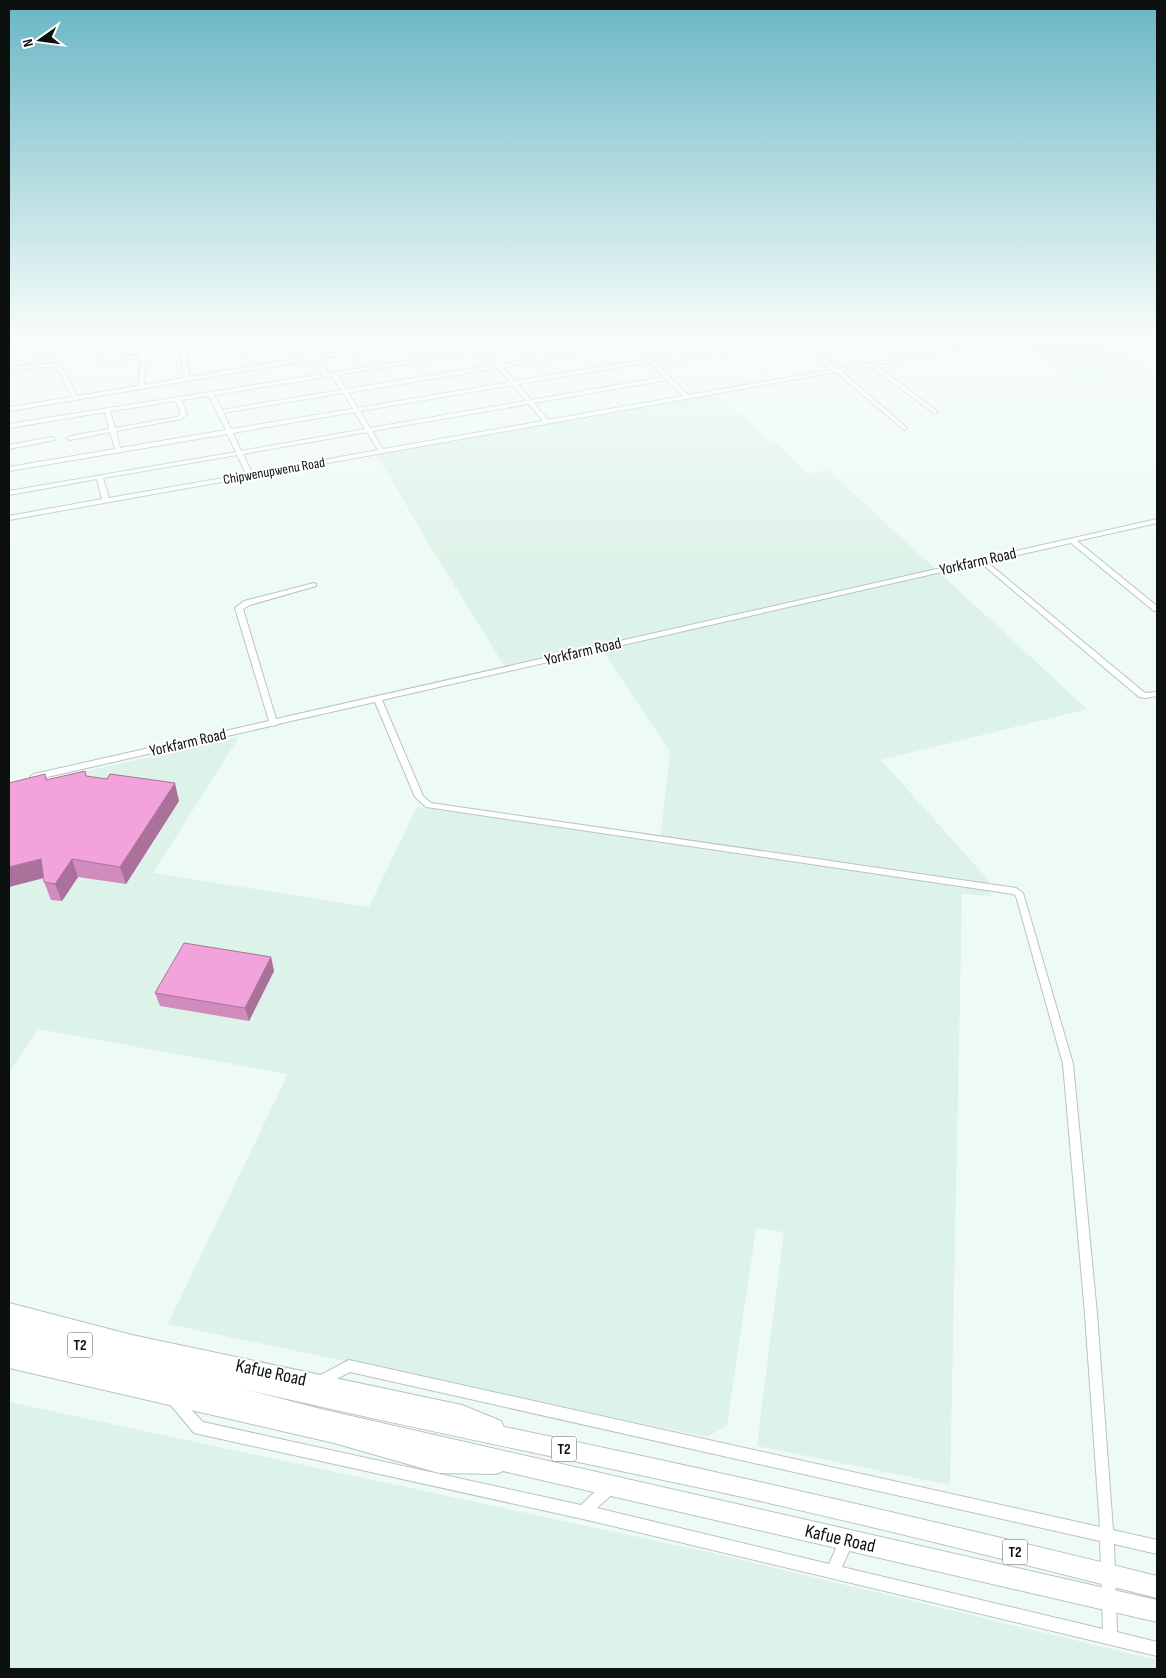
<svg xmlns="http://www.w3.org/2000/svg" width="1166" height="1678" viewBox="0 0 1166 1678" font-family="'Sofia Sans Condensed',sans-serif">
<rect width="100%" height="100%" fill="#eefaf4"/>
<g fill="#ddf2e8">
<path d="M1054,334h36l59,35 -68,13 -67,-41z"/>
<path d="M717,394l53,47 6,2 31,31 21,-4 259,239 -206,51 109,122 1,14 -29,-2 -12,591 -193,-39 27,-214 -28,-4 -29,197 -20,12 -539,-113 120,-250 -250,-45 -29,44v-284l230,-52 -86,136 216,34 48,-100 243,35 10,-90 -69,-104 -94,22 -75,-121 -55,-94z"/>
<path d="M9,1402l717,154 431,104v9h-1148z"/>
</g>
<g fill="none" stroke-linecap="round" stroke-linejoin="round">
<g stroke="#b8c4be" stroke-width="2">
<g id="street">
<path d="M133,334h6l8,22 -3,29 39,-7 -2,-27 12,-6 1,-4 14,-7h7l-17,9 -1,4 -10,5 2,25 60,-10 -4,-22 -14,-11c19,0 20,18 23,32l108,-18 -7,-7 -25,-7c16,0 27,2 37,14l81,-14h12l-142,25 10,14 147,-23 -13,-16h6l12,15 93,-15h12l-96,16 12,14 129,-21 -9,-9h6l27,27 75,-12 -17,-15h6l17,14 86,-14h12l-29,6 34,29 195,-35h11l-168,31 61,46 1,1 -3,2 -65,-48 -29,5 65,56v2l-2,1 -68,-58 -827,148v-4l93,-17 -5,-20 -88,16v-4l227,-39 -9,-18 -218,37v-4l106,-18 -5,-17 -40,8 -3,-2 3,-2 39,-7 -4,-17 -96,16v-4l314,-50 -10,-14 -304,51v-4l63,-10 -13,-26 -5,-3 1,-2 -36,3 -10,6v-4l9,-5 42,-3v4l4,3 13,26 61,-10 3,-28 -42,4 -3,-2 3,-2 41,-3zM799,341l33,29 -144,25 -31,-31zM633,346l13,13 -131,22 -12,-14zM484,351l12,14 -150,24 -9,-14zM649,362l15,15 -133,23 -13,-16zM498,368l12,14 -152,26 -10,-15zM332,376l9,14 -119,20 -8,-15zM667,380l16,16 -135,24 -14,-17zM513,385l13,16 -156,27 -10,-17zM343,393l10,16 -122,20 -8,-16zM209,396l17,34 -106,18 -4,-17 65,-12 6,-5 -6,-14zM176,401l5,13 -4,3 -62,11 -5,-17zM529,404l14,17 -160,28 -11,-18zM354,412l11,17 -124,22 -8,-18zM367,432l11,18 -126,23 -9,-19zM237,455l9,19 -137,24 -6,-20z"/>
<path d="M51,336l3,2 -6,20 -21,6v-2l17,-6 4,-18z"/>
<path d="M52,437l2,1v2l-45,9v-4z"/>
<path d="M1157,519v4l-80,18 80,65v5h-3l-83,-68 -84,19 158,131 12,-1v4l-11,2 -7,-1 -158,-134 -599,137 41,96 8,7 585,85 7,5 50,171 24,250 16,216 44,10v14l-43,-10 3,88 40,10v14l-574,-137 -389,-86 -25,-30 -2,-4 2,-4 4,-2 4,2 26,27 378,83 25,-24 5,-2 5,2 2,5 -2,5 -19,17 232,56 13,-29 5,-2 5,2 2,5 -12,27 261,62 -3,-88 -750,-169 -31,16 -4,-2 -2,-4 2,-4 34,-18 751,167 -15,-213 -22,-250 -47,-168 -3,-2 -587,-87 -11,-10 -40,-95 -97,22 -4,2h-3l-237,54 -4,-3 4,-3 235,-53 -34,-113 9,-7 70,-18 2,1v2l-66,19 -7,4 33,110z"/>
</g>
</g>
<g stroke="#b8c4be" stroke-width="2">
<path id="primary" d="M9,1303l123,32 330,70 39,16 3,6c219,45 436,95 653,149v22c-142,-36 -284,-72 -428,-104 -163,-35 -327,-68 -490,-106l86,22 832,190v22l-654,-151 -7,3 -57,-1 -105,-30 -325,-75z"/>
</g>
<use href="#street" fill="#fff" fill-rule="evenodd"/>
<use href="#primary" fill="#fff" fill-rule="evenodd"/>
</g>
<g fill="#d18cbd">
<path d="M45,774l2,6 39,-4 93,25 -53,83 -48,-7 -16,24 -11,-1 -7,-18v-4z"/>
<path d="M271,957l3,14 -25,50 -89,-15 -5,-13z"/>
</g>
<g fill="#aa729a">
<path d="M175,783l4,18 -53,83 -6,-17z"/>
<path d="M41,859l7,18 -39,10v-20z"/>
<path d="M72,859l6,18 -16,24 -7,-17z"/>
<path d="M271,957l3,14 -25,50 -4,-13z"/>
</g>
<g fill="#f3a3dc" stroke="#aa729a">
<path d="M85,771l1,5 21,3 3,-5 65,9 -55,84 -48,-8 -17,25 -11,-2 -3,-23 -32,8v-84l36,-9 1,6z"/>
<path d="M184,943l87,14 -26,51 -90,-15z"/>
</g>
<linearGradient id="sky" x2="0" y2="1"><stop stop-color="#69b6c4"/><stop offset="0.59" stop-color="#f7fdfa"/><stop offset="1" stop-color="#f7fdfa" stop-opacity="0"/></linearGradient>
<rect width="1166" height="569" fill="url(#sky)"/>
<g text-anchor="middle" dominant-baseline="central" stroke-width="4" stroke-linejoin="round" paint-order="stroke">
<g font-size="14" fill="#0c100e" stroke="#fff">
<text transform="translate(274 471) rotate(-10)">Chipwenupwenu Road</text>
</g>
<g fill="#fff" stroke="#555856" stroke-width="1">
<rect x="67.5" y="1332.5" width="25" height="25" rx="4"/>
<rect x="551.5" y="1436.5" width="25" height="25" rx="4"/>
<rect x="1002.5" y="1539.5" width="25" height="25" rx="4"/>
</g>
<g font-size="15" font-weight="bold" fill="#0c100e">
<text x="80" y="1345">T2</text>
<text x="564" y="1449">T2</text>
<text x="1015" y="1552">T2</text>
</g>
<g font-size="16" fill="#0c100e" stroke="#fff">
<text transform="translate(978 562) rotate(-13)">Yorkfarm Road</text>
<text transform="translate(583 652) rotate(-13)">Yorkfarm Road</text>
<text transform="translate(188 743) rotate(-13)">Yorkfarm Road</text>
</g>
<g font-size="19" fill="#0c100e" stroke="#fff">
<text transform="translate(271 1373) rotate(12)">Kafue Road</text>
<text transform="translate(840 1539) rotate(13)">Kafue Road</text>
</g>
</g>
<rect width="1166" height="1678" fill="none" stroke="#0c100e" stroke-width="20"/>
<g transform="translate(40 40) rotate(256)" stroke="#ffffff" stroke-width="4" paint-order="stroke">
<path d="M0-4L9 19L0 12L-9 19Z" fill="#0c100e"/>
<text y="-8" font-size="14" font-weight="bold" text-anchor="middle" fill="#0c100e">N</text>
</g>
</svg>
